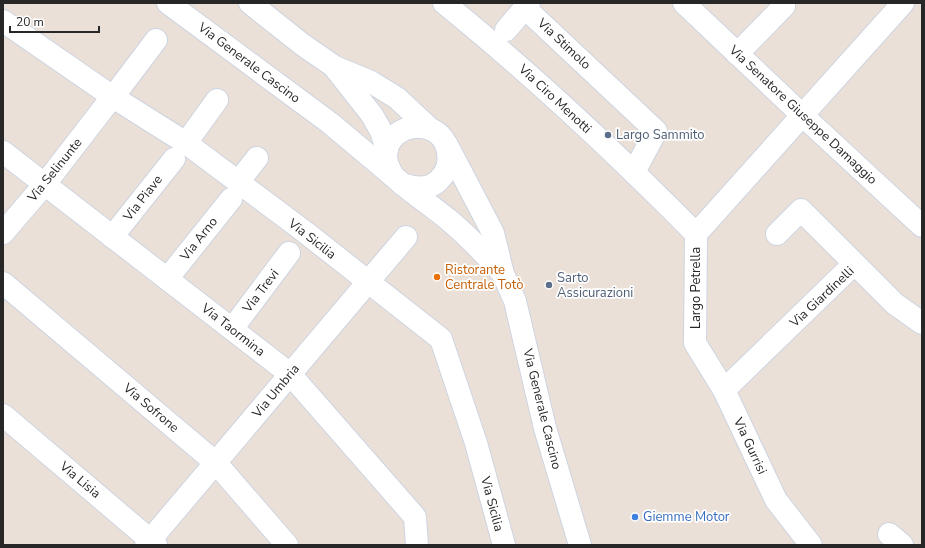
<svg xmlns="http://www.w3.org/2000/svg" width="925" height="548" viewBox="0 0 925 548" font-family="'Nunito Sans',sans-serif">
<rect width="100%" height="100%" fill="#ebe0d8"/>
<g fill="none" stroke-linecap="round" stroke-linejoin="round">
<g stroke="#cdd4e1" stroke-width="24">
<g id="minor">
<path d="M168,3l162,120 62,52c18,17 39,30 58,46 19,16 36,34 53,53"/>
<path d="M250,3l53,42 32,22 36,15 26,16 31,29"/>
<path d="M444,3c89,72 172,150 252,231"/>
<path d="M684,3l118,112 120,111"/>
<path d="M525,8l131,123 -22,41"/>
<path d="M3,21l110,76 73,46 119,89 136,107 35,104 28,102"/>
<path d="M506,30l23,-27"/>
<path d="M737,54l47,-48"/>
<path d="M335,68l37,47 9,16 6,19"/>
<path d="M113,97l43,-57"/>
<path d="M186,143l31,-43"/>
<path d="M447,145l46,88 10,41 12,27 30,127 35,117"/>
<path d="M3,152l287,222 125,143 2,28"/>
<path d="M392,175c-1,-4 -4,-8 -5,-12 -9,-39 54,-52 61,-11 2,10 -1,20 -9,28 -10,11 -25,8 -37,4"/>
<path d="M238,182l19,-24"/>
<path d="M3,233l42,-49 61,-79"/>
<path d="M696,234l-1,109 29,47 52,110 35,45"/>
<path d="M696,234l207,-231"/>
<path d="M777,234l24,-24 94,94 27,19"/>
<path d="M112,237l62,-78"/>
<path d="M167,279l64,-80"/>
<path d="M3,283l213,180 71,82"/>
<path d="M232,329l57,-76"/>
<path d="M724,390l130,-126"/>
<path d="M3,415l153,130"/>
<path d="M889,534l13,11"/>
<path d="M146,545l260,-308"/>
</g>
</g>
<use href="#minor" stroke="#fff" stroke-width="22"/>
</g>
<g fill="#5c6f8a" stroke="#fff" stroke-width="1.5">
<circle cx="608" cy="135" r="4"/>
<circle cx="549" cy="285" r="4"/>
</g>
<circle fill="#e8710a" stroke="#fff" stroke-width="1.5" cx="437" cy="277" r="4"/>
<circle fill="#3f7fe0" stroke="#fff" stroke-width="1.5" cx="635" cy="517" r="4"/>
<g text-anchor="middle" dominant-baseline="central" stroke-width="3.5" stroke-linejoin="round" paint-order="stroke">
<g font-size="13" fill="#272727" stroke="#fff">
<text transform="translate(564 44) rotate(43)">Via Stimolo</text>
<text transform="translate(249 63) rotate(37)">Via Generale Cascino</text>
<text transform="translate(555 99) rotate(43)">Via Ciro Menotti</text>
<text transform="translate(803 115) rotate(43)">Via Senatore Giuseppe Damaggio</text>
<text transform="translate(55 170) rotate(-51)">Via Selinunte</text>
<text transform="translate(143 198) rotate(-52)">Via Piave</text>
<text transform="translate(199 239) rotate(-52)">Via Arno</text>
<text transform="translate(312 239) rotate(38)">Via Sicilia</text>
<text transform="translate(696 288) rotate(-90)">Largo Petrella</text>
<text transform="translate(261 291) rotate(-53)">Via Trevi</text>
<text transform="translate(822 297) rotate(-43)">Via Giardinelli</text>
<text transform="translate(233 330) rotate(38)">Via Taormina</text>
<text transform="translate(276 391) rotate(-50)">Via Umbria</text>
<text transform="translate(151 408) rotate(40)">Via Sofrone</text>
<text transform="translate(542 409) rotate(76)">Via Generale Cascino</text>
<text transform="translate(750 446) rotate(65)">Via Gurrisi</text>
<text transform="translate(80 480) rotate(40)">Via Lisia</text>
<text transform="translate(492 504) rotate(75)">Via Sicilia</text>
</g>
<g font-size="13" fill="#4e5e75" stroke="#fff" text-anchor="start">
<text x="616" y="135">Largo Sammito</text>
<text x="557" y="278">Sarto<tspan x="557" dy="15">Assicurazioni</tspan></text>
</g>
<g font-size="13" fill="#c56008" stroke="#fff" text-anchor="start">
<text x="445" y="270">Ristorante<tspan x="445" dy="15">Centrale Totò</tspan></text>
</g>
<g font-size="13" fill="#366cbe" stroke="#fff" text-anchor="start">
<text x="643" y="517">Giemme Motor</text>
</g>
</g>
<rect width="925" height="548" fill="none" stroke="#272727" stroke-width="8"/>
<path d="M10 26v6h89v-6" fill="none" stroke="#272727" stroke-width="2"/>
<text x="16" y="26" font-size="12" fill="#272727" stroke="#ffffff" stroke-width="3" paint-order="stroke">20 m</text>
</svg>
